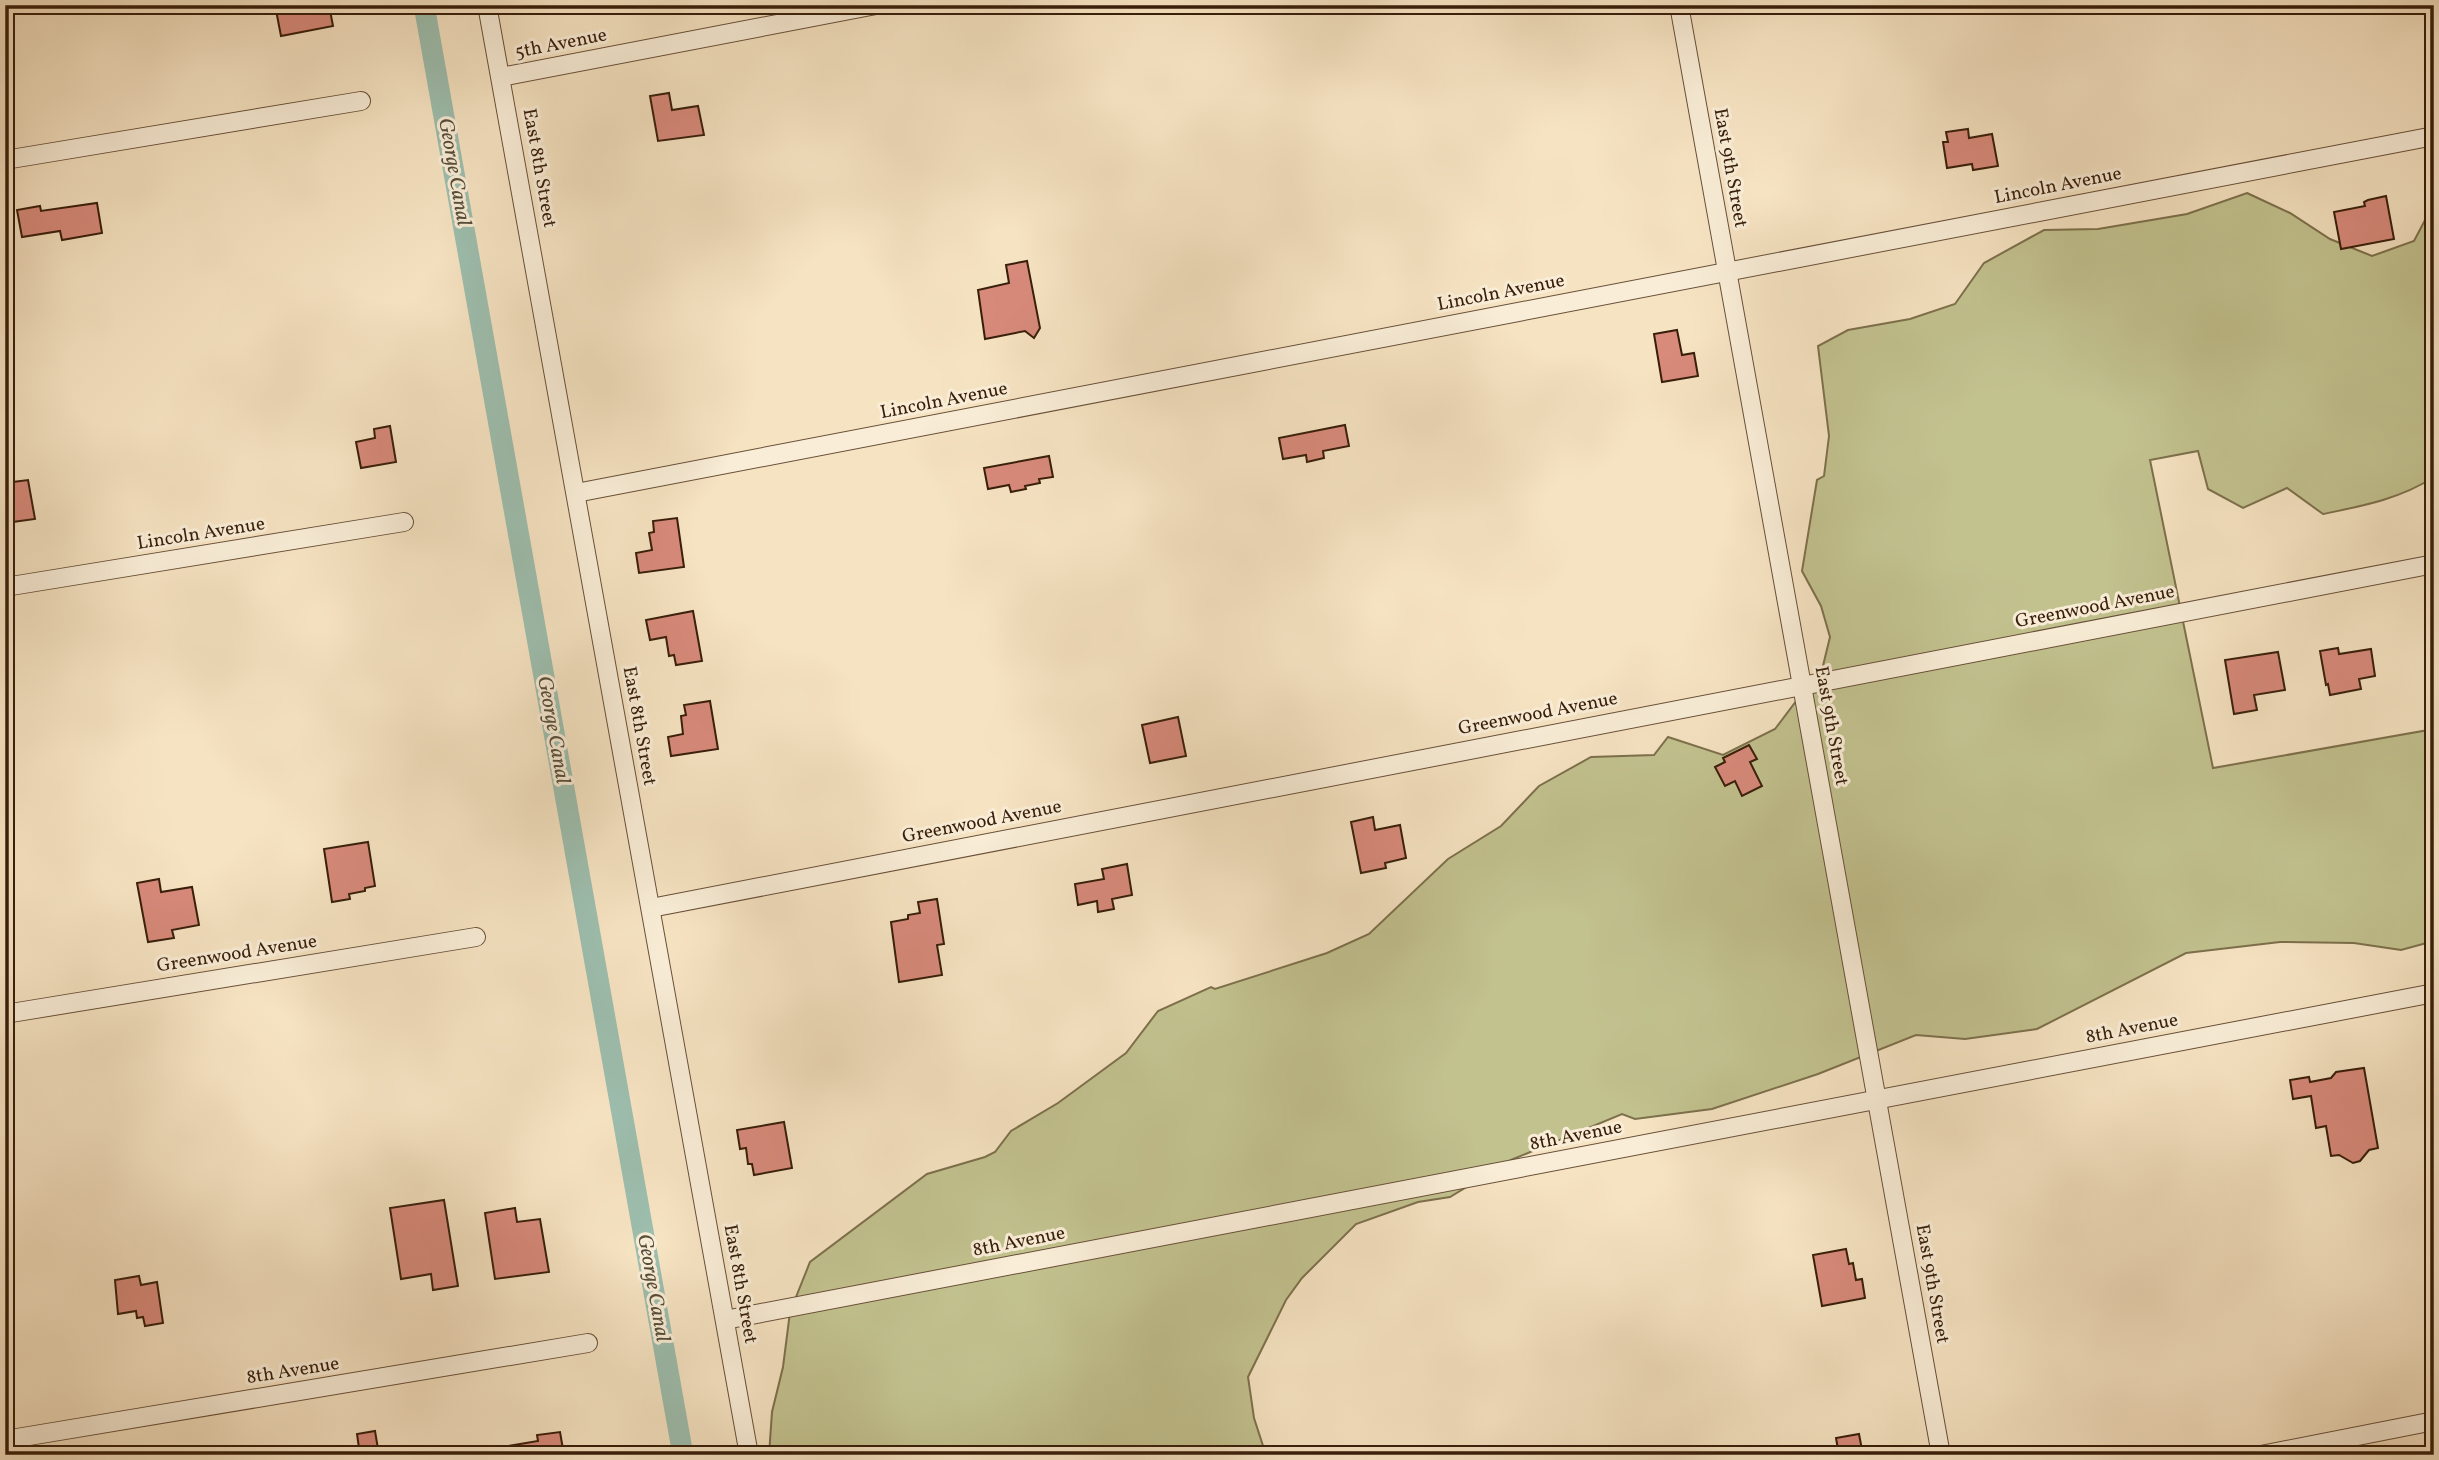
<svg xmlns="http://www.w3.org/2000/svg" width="2439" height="1460" viewBox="0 0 2439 1460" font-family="Vollkorn,serif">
<rect width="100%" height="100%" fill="#f6e3c2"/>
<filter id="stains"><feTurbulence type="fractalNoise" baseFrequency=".00286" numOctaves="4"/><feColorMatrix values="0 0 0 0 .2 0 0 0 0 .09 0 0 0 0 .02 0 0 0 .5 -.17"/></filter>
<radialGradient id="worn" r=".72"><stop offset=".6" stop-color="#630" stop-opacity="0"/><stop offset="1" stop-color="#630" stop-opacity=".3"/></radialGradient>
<path fill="#c2c28f" stroke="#7d704c" stroke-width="2" d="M2247,193l43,20 40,26 42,17 42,-15 20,-38v274c-34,22 -72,29 -111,37l-36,-26 -44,20 -35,-19 -10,-38 -48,9 63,308 221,-39v212l-33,9 -47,-7 -74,-1 -94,11 -149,76 -72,10 -49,-4 -98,39 -106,35 -77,10 -13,-5 -111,46 -61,37 -32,5 -62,22 -54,54 -16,22 -38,77 6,41 12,37h-497l3,-43 11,-45 7,-55 20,-50 117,-88 58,-17 10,-5 16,-21 47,-28 68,-50 32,-42 53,-24 4,2 112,-36 42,-19 79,-75 53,-33 38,-40 52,-29 63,-2 14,-18 55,18 52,-26 28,-37 17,-14 10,-41 -9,-31 -19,-35 15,-91 7,-4 5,-40 -11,-90 30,-16 62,-11 45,-15 29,-41 60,-33 54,-1 89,-15z"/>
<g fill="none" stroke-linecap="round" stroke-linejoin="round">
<path stroke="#9dbeae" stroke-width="21" d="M424,5l259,1450"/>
</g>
<g fill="#d88a7b" stroke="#381e0a" stroke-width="2">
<path d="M275,5h54l4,21 -52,10z"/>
<path d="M669,93l3,17 26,-4 6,29 -46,6 -8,-45z"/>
<path d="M1968,129l1,9 23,-4 6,32 -25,4 -1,-6 -25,4 -4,-26h5l-2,-10z"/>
<path d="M2386,196l8,43 -53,10 -7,-37 31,-6 -1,-4 4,-2z"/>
<path d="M97,203l5,30 -40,7 -2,-9 -38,6 -5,-27 23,-4 1,5z"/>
<path d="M1027,261l13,67 -6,10 -9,-7 -40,8 -7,-49 31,-7 -3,-18z"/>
<path d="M1677,330l5,25 12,-2 4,23 -36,6 -8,-48z"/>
<path d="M1345,425l4,21 -26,5 1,7 -17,4 -1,-7 -23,4 -4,-21z"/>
<path d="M390,426l6,36 -35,6 -5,-26 19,-4 -1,-9z"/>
<path d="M1049,456l4,21 -14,2 1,4 -15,3 1,3 -15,3 -2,-7 -21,4 -4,-21z"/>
<path d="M28,480l7,39 -30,4v-40z"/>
<path d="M677,518l7,49 -45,6 -3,-20 16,-3 -3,-17 5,-1 -1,-11z"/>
<path d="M693,611l9,50 -26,4 -2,-10 -5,1 -3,-19 -16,3 -4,-20z"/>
<path d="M2338,648l1,6 32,-5 4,27 -16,3 2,10 -31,6 -2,-11 -2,1 -6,-34z"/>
<path d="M2278,652l7,38 -31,5 3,15 -23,4 -9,-54z"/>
<path d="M710,701l8,48 -47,7 -3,-19 15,-3 -2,-18 5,-1 -2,-10z"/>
<path d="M1178,717l8,39 -36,7 -8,-38z"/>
<path d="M1749,745l8,14 -7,3 12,24 -20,10 -7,-15 -10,5 -10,-19 10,-5 -2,-4z"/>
<path d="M1373,817l2,13 25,-5 6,33 -21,5 1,5 -25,5 -10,-51z"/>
<path d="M368,842l7,44 -10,2v3l-16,3 1,5 -18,3 -8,-53z"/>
<path d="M1127,864l5,31 -20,4 2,10 -16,3 -1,-11 -19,4 -3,-21 29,-5 -2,-10z"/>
<path d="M159,879l2,13 31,-5 7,38 -27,5 2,8 -26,4 -11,-59z"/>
<path d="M937,899l7,45 -7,1 5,30 -43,7 -8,-60 17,-3v-4l12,-2 -2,-11z"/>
<path d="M2364,1068l14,80 -9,2 -9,11 -7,2 -14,-8 -8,1 -5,-30 -10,2 -5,-32 -18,3 -3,-19 19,-3 1,5 21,-4 5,-6z"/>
<path d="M784,1122l8,46 -38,7 -2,-11h-4l-2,-16 -6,1 -3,-19z"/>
<path d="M444,1200l14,86 -25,4 -2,-16 -30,5 -11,-71z"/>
<path d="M515,1208l2,14 23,-3 9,53 -54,7 -10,-66z"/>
<path d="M1846,1249l3,15 4,-1 3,17 6,-1 3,19 -43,8 -9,-51z"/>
<path d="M139,1276l2,9 16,-3 6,41 -18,3 -2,-9 -6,1 -1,-7 -18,3 -3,-34z"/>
<path d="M375,1431l4,24h-19l-3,-21z"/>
<path d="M560,1432l4,23h-55l-1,-9 30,-5 -1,-6z"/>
<path d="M1859,1434l4,21h-24l-3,-17z"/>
</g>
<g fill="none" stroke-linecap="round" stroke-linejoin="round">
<g stroke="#684f38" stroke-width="20">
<g id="minor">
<path d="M487,5l262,1450"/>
<path d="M1679,5l262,1450"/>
<path d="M501,77l375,-72"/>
<path d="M5,160l356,-59"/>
<path d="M576,493l1858,-357"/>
<path d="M5,587l399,-65"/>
<path d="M651,908l1783,-344"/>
<path d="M5,1014l471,-77"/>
<path d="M725,1320l1709,-327"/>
<path d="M5,1440l583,-97"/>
<path d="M2261,1455l173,-34"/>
</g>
</g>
<use href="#minor" stroke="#f9edd7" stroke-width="18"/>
</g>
<g text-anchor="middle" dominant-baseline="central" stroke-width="6" stroke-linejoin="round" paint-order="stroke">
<g font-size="19" fill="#381e0a" stroke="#f9edd7">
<text transform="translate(561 44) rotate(-11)">5th Avenue</text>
<text transform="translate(539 168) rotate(80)">East 8th Street</text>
<text transform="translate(1730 168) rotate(80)">East 9th Street</text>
<text transform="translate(2058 186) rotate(-11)">Lincoln Avenue</text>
<text transform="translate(1501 293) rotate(-11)">Lincoln Avenue</text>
<text transform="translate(944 401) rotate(-11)">Lincoln Avenue</text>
<text transform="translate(201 534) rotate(-9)">Lincoln Avenue</text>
<text transform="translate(2095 607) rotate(-11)">Greenwood Avenue</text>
<text transform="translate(1538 714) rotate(-11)">Greenwood Avenue</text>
<text transform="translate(639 726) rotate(80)">East 8th Street</text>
<text transform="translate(1831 726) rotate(80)">East 9th Street</text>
<text transform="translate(982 822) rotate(-11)">Greenwood Avenue</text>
<text transform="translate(237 954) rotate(-9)">Greenwood Avenue</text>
<text transform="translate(2132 1029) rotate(-11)">8th Avenue</text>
<text transform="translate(1576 1136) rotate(-11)">8th Avenue</text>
<text transform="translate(1019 1242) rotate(-11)">8th Avenue</text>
<text transform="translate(740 1284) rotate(80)">East 8th Street</text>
<text transform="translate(1932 1284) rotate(80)">East 9th Street</text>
<text transform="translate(293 1371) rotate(-9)">8th Avenue</text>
</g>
<g font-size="21" font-style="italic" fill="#564e3b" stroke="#f9edd7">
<text transform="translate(454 172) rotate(80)">George Canal</text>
<text transform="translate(553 730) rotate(80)">George Canal</text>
<text transform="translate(653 1288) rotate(80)">George Canal</text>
</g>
</g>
<rect width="2439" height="1460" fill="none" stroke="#f6e3c2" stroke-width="28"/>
<rect x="7" y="7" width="2425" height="1446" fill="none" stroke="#381e0a" stroke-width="3.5"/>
<rect x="14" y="14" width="2411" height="1432" fill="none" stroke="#381e0a" stroke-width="2"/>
<rect width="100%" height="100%" filter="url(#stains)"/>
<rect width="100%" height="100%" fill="url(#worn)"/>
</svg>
